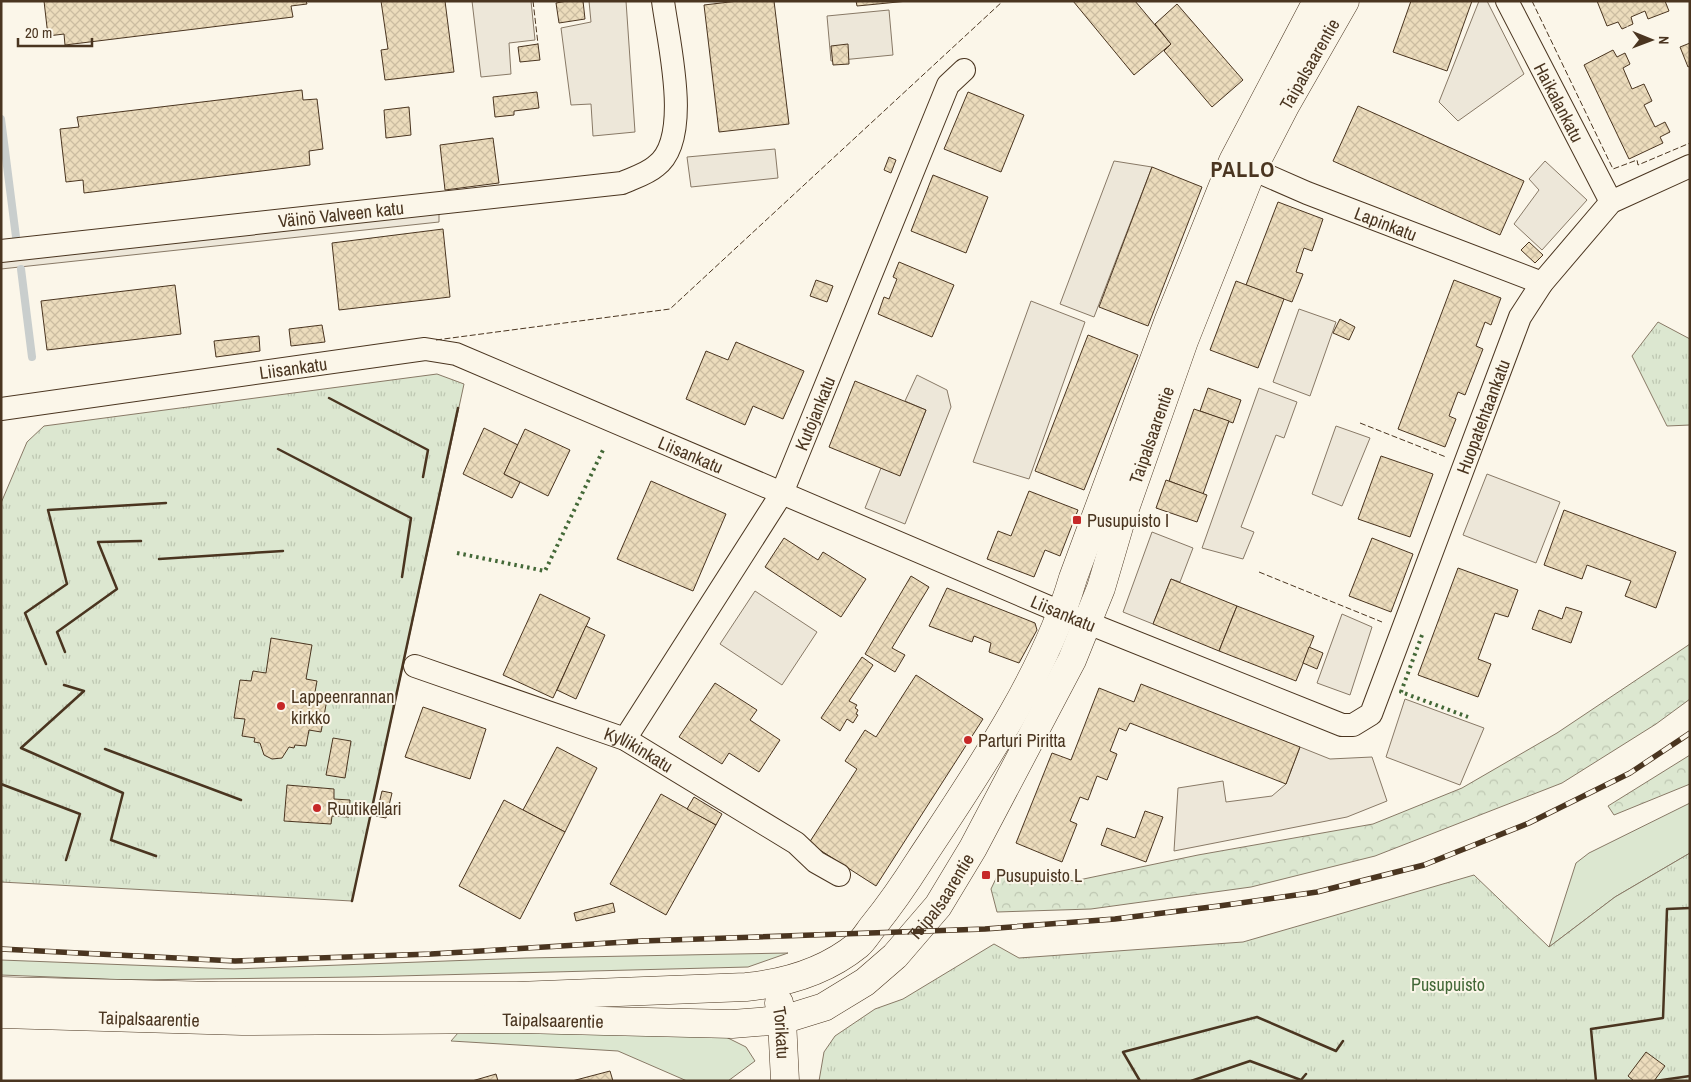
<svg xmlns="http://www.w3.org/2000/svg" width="1691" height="1082" viewBox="0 0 1691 1082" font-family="'Archivo Narrow',sans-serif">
<defs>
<pattern id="forest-crowns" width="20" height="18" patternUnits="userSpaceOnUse" patternTransform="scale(1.25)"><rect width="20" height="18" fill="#dce7d0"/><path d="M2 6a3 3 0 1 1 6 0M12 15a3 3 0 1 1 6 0" fill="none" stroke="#bec7b2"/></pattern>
<pattern id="park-tufts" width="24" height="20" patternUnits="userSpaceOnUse" patternTransform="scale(1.25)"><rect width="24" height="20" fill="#dce7d0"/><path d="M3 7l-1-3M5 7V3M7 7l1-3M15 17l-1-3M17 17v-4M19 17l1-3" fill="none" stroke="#bec7b2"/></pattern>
<pattern id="building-cross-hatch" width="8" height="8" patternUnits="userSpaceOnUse" patternTransform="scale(1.25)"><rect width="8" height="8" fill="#ecdcbc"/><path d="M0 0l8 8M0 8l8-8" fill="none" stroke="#ccbda1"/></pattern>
</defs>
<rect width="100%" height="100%" fill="#fbf6e9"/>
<g fill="#dce7d0" stroke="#887966">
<path d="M1690,803v50l-75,44 -66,50 27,-84 13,-10z"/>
<path d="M788,953l-40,14 -390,10 -228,3 -129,-5v-15l233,9 292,-11z"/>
<path d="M465,1025l255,9 26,13 9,14 -27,20h-41l-69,-30 -167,-10z"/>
</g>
<g fill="url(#forest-crowns)" stroke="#887966">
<path d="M1690,644v55l-34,25 -94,59 -187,73 -124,31 -160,22 -94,3 -6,-23 9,-19 74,11 124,-26 175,-31 89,-36 95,-55z"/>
<path d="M1690,755v29l-76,31 -6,-9z"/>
</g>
<g fill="url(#park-tufts)" stroke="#887966">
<path d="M1658,322l32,17v86l-23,1 -35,-70z"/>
<path d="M437,374l27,10 -112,517 -351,-19v-379l26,-61 17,-16z"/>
<path d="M1690,853v228h-871l5,-29 11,-16 40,-27 28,-10 91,-55 25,14 224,-16 231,-67 75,72 66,-50z"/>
</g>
<g fill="#ede7d9" stroke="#887966">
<path d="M472,1h59l4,39 -26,3 2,31 -30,3z"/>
<path d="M589,1h37l9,131 -42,4 -2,-32 -20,1 -10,-77 30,-6z"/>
<path d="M1479,1h8l37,73 -66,47 -19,-19z"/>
<path d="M889,10l4,45 -62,6 -4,-45z"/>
<path d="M775,149l3,29 -87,9 -4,-30z"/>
<path d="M1114,161l38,6 -58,150 -34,-13z"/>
<path d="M1545,161l42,39 -45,50 -28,-26 25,-34 -10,-11z"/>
<path d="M439,206v16l-438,47v-13z"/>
<path d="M1031,301l54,21 -56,157 -56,-17z"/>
<path d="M1299,309l37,13 -26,74 -37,-14z"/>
<path d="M917,375l30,15 4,17 -46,117 -40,-16 16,-40 19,7 26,-65 -21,-9z"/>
<path d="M1259,388l38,14 -13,36 -8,-3 -35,92 13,5 -11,27 -41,-11z"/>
<path d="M1336,426l34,12 -28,68 -30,-12z"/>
<path d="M1487,474l73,28 -24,61 -73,-28z"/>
<path d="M1152,532l41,16 -13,34 -9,-3 -18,45 -30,-12z"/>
<path d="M755,591l62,41 -35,53 -62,-41z"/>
<path d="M1342,614l30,13 -22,68 -33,-12z"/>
<path d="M1405,699l79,29 -24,57 -74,-28z"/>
<path d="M1300,747l30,12 42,-2 15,44 -40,16 -173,34 4,-63 45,-7 3,21 46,-6 14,-12z"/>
</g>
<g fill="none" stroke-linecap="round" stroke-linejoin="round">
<g stroke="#c9cecd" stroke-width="8">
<path d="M1,119l15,118"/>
<path d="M21,269l11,88"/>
</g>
</g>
<g fill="url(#building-cross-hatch)" stroke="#4a3520">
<path d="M44,1h262l1,3 -16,2 2,11 -228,28 -1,-11 -16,2z"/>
<path d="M381,1h64l9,71 -69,8 -4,-30 7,-1z"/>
<path d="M567,1h16l2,18 -26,4 -3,-20z"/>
<path d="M738,1h36l15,123 -70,8 -15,-127z"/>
<path d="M856,1h52l-51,5z"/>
<path d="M1073,1h62l36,43 -37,31z"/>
<path d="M1411,1h61l-25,70 -54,-19z"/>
<path d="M1597,1h68l4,10 -21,8 -3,-8 -14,6 2,7 -11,5 -4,-7 -11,4z"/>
<path d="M1177,4l66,76 -31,27 -48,-56 7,-7 -16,-20z"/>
<path d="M1690,43v23l-2,1 -8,-20z"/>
<path d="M538,44l2,16 -20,2 -2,-15z"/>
<path d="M848,44l1,20 -16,1 -2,-19z"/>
<path d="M1613,50l4,7 8,-4 5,11 -7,4 9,21 12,-5 8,17 -8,4 11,22 10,-5 5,10 -10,5 3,6 -34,16 -45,-94z"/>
<path d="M302,90l1,10 14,-1 6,50 -14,2 1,14 -226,28 -1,-13 -17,2 -6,-53 19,-2 -2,-10z"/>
<path d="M537,92l2,16 -25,3v4l-19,2 -2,-20z"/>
<path d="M968,92l56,23 -23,57 -57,-23z"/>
<path d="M1358,106l166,75 -24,54 -167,-74z"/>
<path d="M409,107l2,28 -25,3 -2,-28z"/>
<path d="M493,138l6,45 -54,7 -5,-45z"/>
<path d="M889,157l7,3 -5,13 -7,-3z"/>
<path d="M1152,167l50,20 -54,139 -49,-19z"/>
<path d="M933,175l55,22 -22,56 -55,-22z"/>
<path d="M1278,202l45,17 -11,32 -8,-3 -8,24 7,2 -11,28 -46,-17z"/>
<path d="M443,229l7,68 -111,13 -7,-67z"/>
<path d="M1529,242l14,13 -8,8 -14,-13z"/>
<path d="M899,262l55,23 -22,52 -54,-23 6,-17 5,2 8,-20 -4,-2z"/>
<path d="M816,280l17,6 -6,16 -17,-6z"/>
<path d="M1454,280l47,18 -10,27 -6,-3 -9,24 7,3 -18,46 -7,-3 -9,24 7,3 -11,28 -47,-18z"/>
<path d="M1236,281l48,18 -26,69 -48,-18z"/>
<path d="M175,285l6,49 -134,16 -6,-49z"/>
<path d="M1340,319l15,8 -6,13 -16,-7z"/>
<path d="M322,325l3,17 -34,4 -2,-17z"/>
<path d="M1088,335l50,20 -54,135 -49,-19z"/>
<path d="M259,336l1,15 -44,6 -2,-16z"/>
<path d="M736,342l68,29 -21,48 -30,-13 -8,19 -59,-26 20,-48 22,9z"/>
<path d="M855,381l71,29 -26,66 -71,-29z"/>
<path d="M1208,388l33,12 -8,23 -33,-12z"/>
<path d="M1194,409l35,12 -26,73 -34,-13z"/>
<path d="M484,428l34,17 -14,29 16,8 -8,16 -49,-24z"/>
<path d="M525,429l45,21 -22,46 -44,-22z"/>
<path d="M1381,456l52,18 -23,63 -52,-18z"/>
<path d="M1166,480l41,15 -10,27 -41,-14z"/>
<path d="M651,481l75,33 -33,77 -76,-32z"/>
<path d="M1029,491l49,19 -18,46 -15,-6 -11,27 -47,-18 11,-28 13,5z"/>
<path d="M1564,510l112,42 -20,56 -31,-12 6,-15 -44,-16 -5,14 -38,-14z"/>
<path d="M784,538l34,22 5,-8 43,27 -25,38 -76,-50z"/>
<path d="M1372,538l41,16 -22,58 -42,-16z"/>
<path d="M1458,568l60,22 -10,27 -13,-4 -17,46 13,5 -13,33 -60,-22z"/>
<path d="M911,576l18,11 -37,61 13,7 -10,17 -30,-18z"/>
<path d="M1171,579l66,27 -18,45 -66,-27z"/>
<path d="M947,588l88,35 2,7 -18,33 -30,-11 2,-9 -17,-7 -2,6 -43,-16z"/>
<path d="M540,594l50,24 -37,80 -50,-23z"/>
<path d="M1237,606l77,30 -18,45 -77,-30z"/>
<path d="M1566,607l16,5 -11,31 -39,-14 7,-19 23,9z"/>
<path d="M586,626l19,9 -29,64 -19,-9z"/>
<path d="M271,638l41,7 -6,34 11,2 -2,11 13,2 -7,38 -12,-2 -3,16 -11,-1 -1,3 -5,-1 -7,11 -10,1 -8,-4 -4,-12 -6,-1 1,-4 -13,-2 3,-17 -11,-1 6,-38 11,1 2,-10 13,2z"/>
<path d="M1309,647l14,6 -6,16 -14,-6z"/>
<path d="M862,657l11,8 -24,36 8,4 -2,3 3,2 -2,4 2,1 -5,8 -6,-4 -7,12 -19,-13z"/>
<path d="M916,675l67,44 -107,167 -67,-43 48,-74 -12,-8 20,-31 11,7z"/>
<path d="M715,683l42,27 -7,10 30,20 -21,32 -30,-19 -7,11 -43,-27z"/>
<path d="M1141,684l159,63 -14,37 -156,-61 -4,8 -7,-3 -9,23 7,3 -10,26 -10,-4 -9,24 -8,-3 -10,24 7,3 -15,38 -46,-19 36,-90 19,7 28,-72 35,14z"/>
<path d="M423,707l63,22 -16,50 -65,-22z"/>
<path d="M333,738l18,3 -6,37 -19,-3z"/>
<path d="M557,747l40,21 -32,64 -42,-22z"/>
<path d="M287,785l47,4v10l16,1 -1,17 -17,-1 -1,8 -47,-3z"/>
<path d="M382,791l10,2 -6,25 -10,-2z"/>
<path d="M661,794l55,31 -50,90 -56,-31z"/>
<path d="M694,797l28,17 -6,11 -29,-16z"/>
<path d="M504,800l61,32 -45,87 -61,-33z"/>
<path d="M1145,811l18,6 -17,45 -45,-17 6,-17 28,10z"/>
<path d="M613,903l2,9 -39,9 -2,-8z"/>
<path d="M1646,1052l19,14 -11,15h-20l-6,-5z"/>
<path d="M610,1071l3,10h-41z"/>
<path d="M496,1074l2,7h-26z"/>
</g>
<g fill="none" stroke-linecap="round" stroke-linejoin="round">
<g stroke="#4a3520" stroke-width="24">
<g id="street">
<path id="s1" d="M1507,1l104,201"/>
<path id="s2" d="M1236,162l71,31 235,90"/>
<path id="s3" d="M1,251l621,-68c11,-5 25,-9 34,-17 37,-27 12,-125 7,-165"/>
<path id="s4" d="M1,409l424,-60 31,5 607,259 279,112h11l18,-11 149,-397 22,-34 69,-81 79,-36"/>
<path id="s5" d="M415,666l210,73 171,104 20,19 23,13"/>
<path id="s6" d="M625,739l157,-246 166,-408 16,-15"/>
</g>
</g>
<g stroke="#4a3520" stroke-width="29">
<g id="secondary">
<path d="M1,991l217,5h299l229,-9c40,-4 80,-16 112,-42 6,-5 11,-14 16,-20 17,-21 32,-43 46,-65 56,-85 125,-185 153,-282l95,-256 65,-161 84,-160"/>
<path id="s7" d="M779,1003l3,17 3,61"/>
<path id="s8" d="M1,1014l241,7 277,-2 213,5 50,-4 42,-13 41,-25 30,-26 43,-50 35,-58 99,-188 29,-72 20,-68 63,-179 68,-171 33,-64 60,-105"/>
</g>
</g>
<use href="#street" stroke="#fbf6e9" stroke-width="22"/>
<use href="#secondary" stroke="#fbf6e9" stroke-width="28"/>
<g stroke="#4a3520" stroke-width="5.5">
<path id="rail" d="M1,949l234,12 196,-7 211,-13 343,-12 130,-10 104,-13 98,-14 107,-27 105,-42 101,-50 60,-40"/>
</g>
<use href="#rail" stroke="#fbf6e9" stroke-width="4" stroke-dasharray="11" stroke-linecap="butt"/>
<g stroke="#436837" stroke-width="4" stroke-dasharray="2.5 4" stroke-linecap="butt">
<path d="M457,553l88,18 59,-123"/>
<path d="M1422,635l-21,57 67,25"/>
</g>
<g stroke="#4a3520" stroke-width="1" stroke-dasharray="6 2.5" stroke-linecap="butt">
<path d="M533,1l5,43"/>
<path d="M1532,1l81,168 24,-9 1,5 52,-22"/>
<path d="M436,340l234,-31 333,-308"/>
<path d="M1360,423l86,34"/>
<path d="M1259,572l123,50"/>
</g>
<g stroke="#4a3520" stroke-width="2.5">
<path d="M329,398l99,52 -5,27"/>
<path d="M278,449l133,69 -9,59"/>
<path d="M159,559l124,-8"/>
<path d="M65,652l-8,-20 60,-43 -19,-47 43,-1"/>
<path d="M46,664l-21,-51 42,-29 -19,-74 118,-7"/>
<path d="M64,685l20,6 -63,57 102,45 -12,47 45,16"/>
<path d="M105,749l136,51"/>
<path d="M1,784l79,30 -14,46"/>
<path d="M352,901l106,-493"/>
<path d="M1140,1081l-17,-29 134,-35 79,34 7,-10"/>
<path d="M1191,1081l59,-20 51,19 5,-6"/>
<path d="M1596,1081l-5,-52 72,-11 4,-109 23,-1"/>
<path d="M1655,1081l35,-5"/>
</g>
</g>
<g fill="#c62828" stroke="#fbf6e9" stroke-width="2">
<rect x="1072" y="515" width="10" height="10" rx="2.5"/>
<circle cx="281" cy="706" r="5"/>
<circle cx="968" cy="740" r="5"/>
<circle cx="317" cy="808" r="5"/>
<rect x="981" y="870" width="10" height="10" rx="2.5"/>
</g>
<g text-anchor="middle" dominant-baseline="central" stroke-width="4" stroke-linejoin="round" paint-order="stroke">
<g font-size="18" fill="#4a3520" stroke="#fbf6e9">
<text stroke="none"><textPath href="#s8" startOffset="1902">Taipalsaarentie</textPath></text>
<text stroke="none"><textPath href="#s1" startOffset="114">Haikalankatu</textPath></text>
<text stroke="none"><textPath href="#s3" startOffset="342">Väinö Valveen katu</textPath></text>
<text stroke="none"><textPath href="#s2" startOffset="162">Lapinkatu</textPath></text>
<text stroke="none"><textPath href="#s4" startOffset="295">Liisankatu</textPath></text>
<text stroke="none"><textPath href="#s6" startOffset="378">Kutojankatu</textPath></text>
<text stroke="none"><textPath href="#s4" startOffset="1770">Huopatehtaankatu</textPath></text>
<text stroke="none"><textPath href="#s8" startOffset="1498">Taipalsaarentie</textPath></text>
<text stroke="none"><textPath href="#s4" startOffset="715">Liisankatu</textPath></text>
<text stroke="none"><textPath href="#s4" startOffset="1120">Liisankatu</textPath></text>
<text stroke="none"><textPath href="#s5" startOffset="239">Kyllikinkatu</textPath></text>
<text stroke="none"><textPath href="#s8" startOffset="988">Taipalsaarentie</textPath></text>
<text stroke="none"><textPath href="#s8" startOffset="148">Taipalsaarentie</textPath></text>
<text stroke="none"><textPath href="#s8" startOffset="552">Taipalsaarentie</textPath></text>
<text stroke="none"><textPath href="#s7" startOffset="30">Torikatu</textPath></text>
</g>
<g font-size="18" fill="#4a3520" stroke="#fbf6e9" text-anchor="start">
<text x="1087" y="520">Pusupuisto I</text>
<text x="291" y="696">Lappeenrannan<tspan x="291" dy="21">kirkko</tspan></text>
<text x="978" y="740">Parturi Piritta</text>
<text x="327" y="808">Ruutikellari</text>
<text x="996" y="875">Pusupuisto L</text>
</g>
<g font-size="18" fill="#436837" stroke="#fbf6e9">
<text x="1448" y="984">Pusupuisto</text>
</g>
<g font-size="22" font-weight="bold" letter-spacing="1" fill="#4a3520" stroke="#fbf6e9">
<text x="1243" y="169">PALLO</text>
</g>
</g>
<rect width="1691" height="1082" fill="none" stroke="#4a3520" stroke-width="5"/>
<g transform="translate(1651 40) rotate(91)" stroke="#fbf6e9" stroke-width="4" paint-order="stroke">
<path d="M0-4L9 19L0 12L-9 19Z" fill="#4a3520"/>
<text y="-8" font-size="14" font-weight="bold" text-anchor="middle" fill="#4a3520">N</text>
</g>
<path d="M18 38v8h74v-8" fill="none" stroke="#4a3520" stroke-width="2.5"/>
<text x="25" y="38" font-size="15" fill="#4a3520" stroke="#fbf6e9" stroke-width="4" paint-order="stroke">20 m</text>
</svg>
